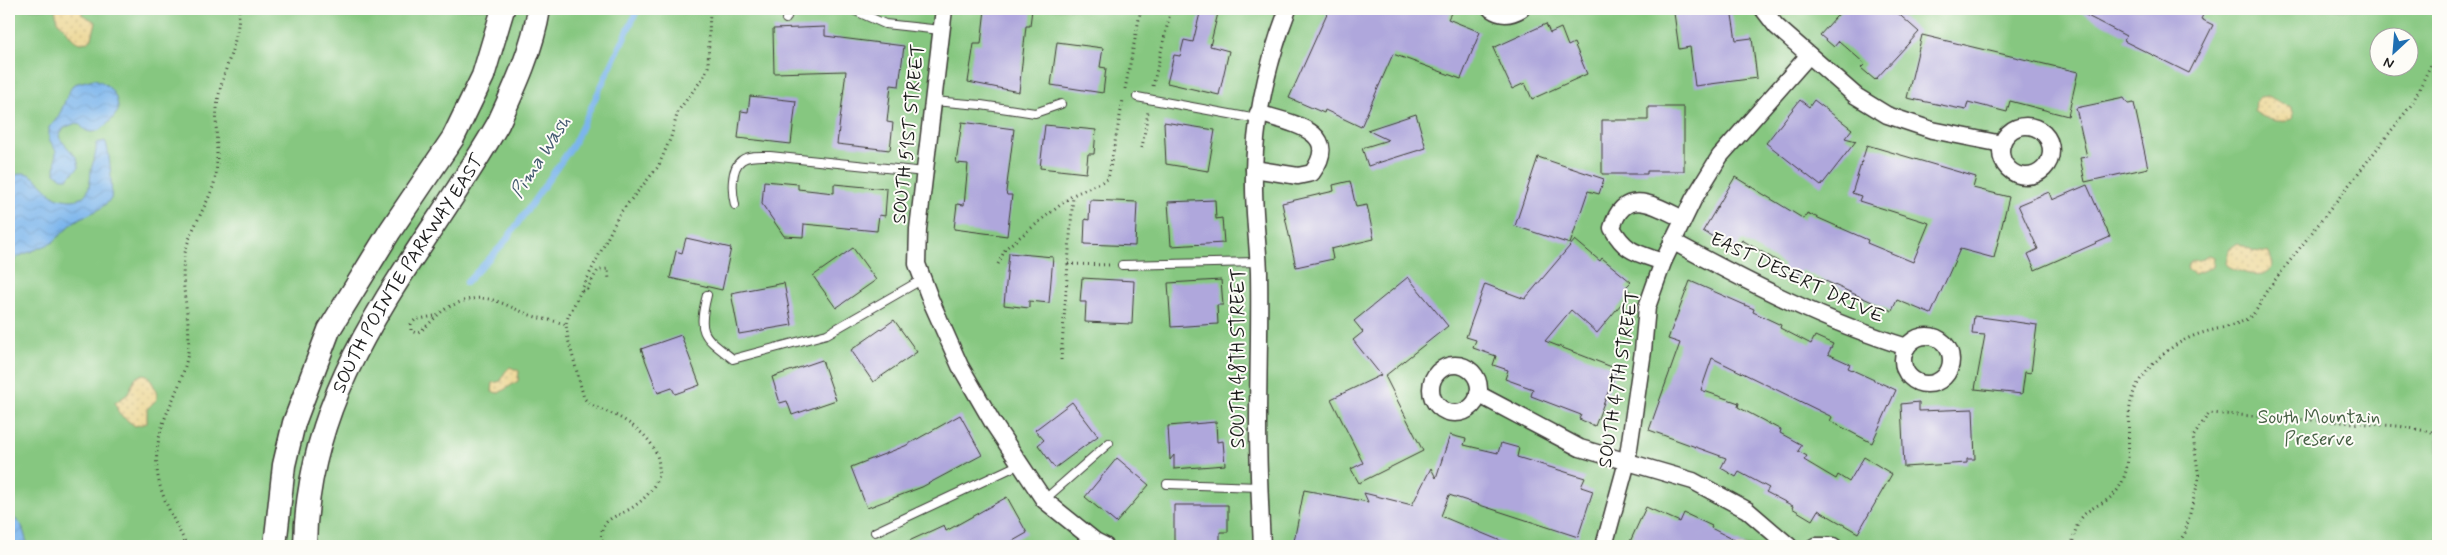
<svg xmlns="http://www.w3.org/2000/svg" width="2447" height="555" viewBox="0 0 2447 555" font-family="Mynerve,sans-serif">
<defs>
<pattern id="sand-dots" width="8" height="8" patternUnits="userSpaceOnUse" patternTransform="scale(1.25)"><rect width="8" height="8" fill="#eeda9e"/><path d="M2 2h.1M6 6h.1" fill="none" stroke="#ccba88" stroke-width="1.8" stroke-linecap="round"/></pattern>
<pattern id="water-waves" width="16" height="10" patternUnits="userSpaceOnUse" patternTransform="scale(1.25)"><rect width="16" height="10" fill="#7bb5ec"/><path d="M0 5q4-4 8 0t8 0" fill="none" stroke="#6a9bca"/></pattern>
</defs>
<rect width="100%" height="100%" fill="#fdfcf7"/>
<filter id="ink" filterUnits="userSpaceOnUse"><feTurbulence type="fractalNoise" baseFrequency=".02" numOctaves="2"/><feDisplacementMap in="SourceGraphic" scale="10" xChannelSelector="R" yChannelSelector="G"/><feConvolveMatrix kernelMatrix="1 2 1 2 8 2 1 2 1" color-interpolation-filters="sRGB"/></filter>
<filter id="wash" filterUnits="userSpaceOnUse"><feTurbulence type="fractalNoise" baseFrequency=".0096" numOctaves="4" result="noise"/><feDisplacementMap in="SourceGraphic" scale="20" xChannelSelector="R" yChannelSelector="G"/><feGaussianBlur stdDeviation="1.12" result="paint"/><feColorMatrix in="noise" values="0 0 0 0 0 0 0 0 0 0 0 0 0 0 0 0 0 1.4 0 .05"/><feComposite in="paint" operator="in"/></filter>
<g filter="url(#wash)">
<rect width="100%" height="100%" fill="#f1e5ca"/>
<path fill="#86c780" stroke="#51724e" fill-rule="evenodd" d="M9,9h2429v537h-2429zM2380,38h30v30h-30z"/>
<g fill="url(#sand-dots)" stroke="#857b5d">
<path d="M55,9h30l-4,5 15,8 -4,16c-18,15 -22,-8 -34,-16z"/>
<path d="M2268,96l23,12 3,6 -1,4c-11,7 -29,1 -39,-7l1,-9 5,-5z"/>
<path d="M2238,243l16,8 15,2 4,11c-8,18 -31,9 -45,2l-2,-3 3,-14z"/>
<path d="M2208,255l6,2 -1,10 -19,7 -6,-4 -1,-3 4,-6 8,-1z"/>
<path d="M510,367l9,4 -1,10 -19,12 -7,-1 1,-9 8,-2 4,-9z"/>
<path d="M143,374l4,1c6,8 10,15 10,24l-10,10v14l-12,3 -16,-12 -4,-11 13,-9 7,-16z"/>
</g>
<g fill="url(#water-waves)" stroke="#4c6884">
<path d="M94,79c15,4 25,17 24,32 -6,9 -20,27 -33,19 -4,-3 -4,-6 -9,-7l-12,5 -5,8 1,3 17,19 2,9 -11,11h-6l-7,-5 1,-22 -7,-12v-12c15,-12 14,-29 25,-43z"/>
<path d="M105,141c4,4 8,49 6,58l-11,10 -25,12 -23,22 -35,14 -8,12v-87c16,-22 31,2 43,12 5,5 11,5 18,6 20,0 20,-15 21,-30 2,-9 6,-17 5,-27z"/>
<path d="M9,512l13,14 6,20h-19z"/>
</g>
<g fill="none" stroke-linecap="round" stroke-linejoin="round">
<path stroke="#7bb5ec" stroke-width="6" d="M466,283l38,-40 69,-98 65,-136"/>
</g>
<g id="blocks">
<g fill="#afa7dc">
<path d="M985,9h47l-2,17h-4l-7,66 -51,-10 6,-38h7z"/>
<path d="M1201,9h18l-9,37 19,5 -10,44 -52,-12 7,-28 6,1 4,-16 9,2z"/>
<path d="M1329,9h124l-5,10 32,13 -19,47 -68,-25 -32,73 -36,-17 -1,3 -35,-15z"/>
<path d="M1706,9h25l5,31 16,-2 5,40 -62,8 -5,-39 -11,2 -5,-36z"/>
<path d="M1843,9h50l26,23 -44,48 -14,-12 4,-4 -26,-23 -5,6 -14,-12z"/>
<path d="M2074,9h132l-5,10 12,6 -24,48 -65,-32 2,-5z"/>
<path d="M1546,24l4,9 11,-5 7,18 6,-3 13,31 -55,25 -7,-16 -13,6 -19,-41z"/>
<path d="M825,27v9l79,10 -5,40 -8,-1 -4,37 6,1 -3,27 -53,-6 9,-73 -72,2 -1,-44z"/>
<path d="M1922,35l156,37 -10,44 -58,-15 -3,11 -39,-10 -2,8 -59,-12z"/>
<path d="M1057,42l46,6 -3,19 6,1 -3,25 -52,-8z"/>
<path d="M750,96l46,5 -5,43 -53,-6 3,-27 7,1z"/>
<path d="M2124,98l4,6 6,-1 14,65 -63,14 -5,-24 7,-1 -11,-49z"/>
<path d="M1800,100l9,7 5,-7 38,29 -7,9 11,3 -35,45 -55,-43z"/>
<path d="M1648,107h36v64h-37v3h-45v-54h46z"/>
<path d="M1416,114l10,34 -58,18 -6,-18 26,-8 -21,-10z"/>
<path d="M962,122l52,7 -8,63 1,3h5l-5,41 -53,-7 3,-25 7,1 4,-41 -12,-1z"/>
<path d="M1164,122l51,8 -7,41 -42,-7z"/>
<path d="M1045,125l51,5 -2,24h-6l-2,19 -46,-5z"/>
<path d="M1867,145l109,32 -3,11 36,9 -15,61 -34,-9 -29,65 -34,-14 -5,11 -91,-41 -3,9 -17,-8 3,-6 -42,-25 -7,10 -32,-19 32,-54 69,42 3,-6 61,27 -1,3 46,19 16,-39 -70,-22 2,-5 -9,-3z"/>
<path d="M1538,157l66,22 -5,15 -11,-3 -18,53 -55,-18z"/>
<path d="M764,181l34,3v5l36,4v-9l53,5 -2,27 -6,-1 -2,16 -73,-7 -1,13 -19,-1 -22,-32z"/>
<path d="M1350,181l6,26 11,-2 7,34 -43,10 2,10 -37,8 -14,-64 52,-12 -1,-6z"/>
<path d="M2087,185l23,52 -75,33 -7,-16 10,-5 -20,-44 31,-13 3,8z"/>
<path d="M1090,200l47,2 -2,44 -51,-2 1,-25 4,1z"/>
<path d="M1215,200l1,19 6,-1 2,25 -53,3 -3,-44z"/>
<path d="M686,238l45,10 -9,42 -52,-12 6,-27 6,2z"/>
<path d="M1575,240l25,21 2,-3 29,24 -6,6 6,4 -34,41 -26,-23 -26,31 72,28 -22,57 -16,-7 2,-4 -50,-19 2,-7 -28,-10 3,-9 -15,-5 3,-9 -23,-8 3,-8 -10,-3 19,-53 40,15z"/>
<path d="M853,248l23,32 -40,28 -23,-32z"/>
<path d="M1009,253l44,4 -4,46 -20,-2v7l-25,-3z"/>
<path d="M1408,277l40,49 -63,50 38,75 -64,32 -8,-14 12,-6 -32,-64 50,-24 -28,-35 10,-8 -9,-11z"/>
<path d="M1082,278l52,3 -2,43 -47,-2 1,-20h-6z"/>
<path d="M1221,280l2,25h-6l1,19 -47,3 -3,-44z"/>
<path d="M1690,281l64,28 -1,3 28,13 -1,3 31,16 4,-8 18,8 -5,10 22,10 -2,4 48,22 -24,53 -42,-22 2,-4 -120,-59 -11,32 38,13 -1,4 43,23 -1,3 22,12 -4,6 9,5 -3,4 32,19 2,-4 11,7 15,-25 28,17 -34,59 -40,-23 -6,10 -20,-12 1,-2 -27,-14 3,-4 -30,-16 -3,5 -15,-9 5,-10 -77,-28 31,-87 -12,-4z"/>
<path d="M784,283l8,42 -53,9 -8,-41z"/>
<path d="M1974,316l63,9 -6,48 -6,-1 -3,22 -47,-5 10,-54 -13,-1z"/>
<path d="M894,320l23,32 -44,30 -22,-32z"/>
<path d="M681,335l19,50 -25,9 -3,-6 -14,5 -17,-44z"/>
<path d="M822,360l14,40 -44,15 -5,-14 -7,2 -8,-26z"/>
<path d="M1072,402l26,34 -43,32 -17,-23 6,-5 -9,-10z"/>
<path d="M1919,402v9l54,-2 2,50h-8v4l-63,4 -3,-63z"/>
<path d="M960,415l22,40 -60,32 -55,21 -16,-41 54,-21z"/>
<path d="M1216,422l1,20 6,-1 2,24 -51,4v-14l-4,5 -2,-34z"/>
<path d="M1450,435l16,4 -2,6 34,8 3,-10 18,5 -2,9 68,21 -4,9 12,4 -15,46 -129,-42 -8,21 72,30h-220l11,-56 64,12 -4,-9 48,12 19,-37 5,10z"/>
<path d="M1117,458l32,27 -33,38 -31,-26z"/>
<path d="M1007,497l20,36 -23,13h-106l46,-21 2,6z"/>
<path d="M1174,505h54v27h-8v14h-46z"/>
<path d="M1646,507l34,15 4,-9 28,13 -1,2 35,18h-118z"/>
</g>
</g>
</g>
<g filter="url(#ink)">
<use href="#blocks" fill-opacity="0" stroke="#3c3a36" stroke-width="1"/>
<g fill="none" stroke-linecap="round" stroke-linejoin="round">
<g stroke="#3c3a36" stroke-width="10">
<g id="service">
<path d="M851,9l34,15 56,6"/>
<path d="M786,19l4,-10"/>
<path d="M1137,97l120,22"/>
<path d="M933,101l48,4 54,8 26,-9"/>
<path d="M735,205c-3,-12 -5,-37 7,-45 7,-5 19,-4 28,-4l155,16"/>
<path d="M1122,265l136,-3"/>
<path d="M707,295c-10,39 -4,41 26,64l94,-25 96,-55"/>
<path d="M1167,484l93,3"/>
<path d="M1044,500l65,-57"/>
<path d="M875,532l145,-68"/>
</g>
</g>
<g stroke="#3c3a36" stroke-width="19">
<g id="minor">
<path d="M944,9l-26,220 -1,35 14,37 29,65 33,57 51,77 51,41 10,5"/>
<path d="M1491,9c10,7 20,6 30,0"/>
<path d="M1763,9l13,17 80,70 31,19 45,15 70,14"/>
<circle cx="2026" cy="151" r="25"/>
<path d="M1254,169l44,7 14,-3c31,-43 -23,-50 -54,-60"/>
<path d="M1672,241c75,41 153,81 235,106"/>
<path d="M1663,262c-26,-9 -37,-9 -51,-34 12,-43 44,-22 71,-9"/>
<circle cx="1927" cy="360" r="24"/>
<circle cx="1455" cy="389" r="24"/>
<path d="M1478,394l102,54 113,33 54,29 42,36"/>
<path d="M1262,546c-2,-40 -4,-81 -4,-121 0,-51 2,-101 1,-152 -1,-29 -5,-58 -5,-87 -1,-61 12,-120 34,-177"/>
<path d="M1604,546l23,-84 16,-111 4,-44 16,-45 30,-62 27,-44 89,-101"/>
<path d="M1815,546h18"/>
</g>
</g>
<g stroke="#3c3a36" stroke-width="25">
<g id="secondary">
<path d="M275,546l9,-81 10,-42 35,-93 61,-99 63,-93 30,-62 20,-67"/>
<path id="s1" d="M305,546c2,-172 113,-283 193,-422 17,-37 35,-76 41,-115"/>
</g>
</g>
<g stroke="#3c3a36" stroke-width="3" stroke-dasharray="1 4" stroke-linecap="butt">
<path d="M1153,86l18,-77"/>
<path d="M1125,89l16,-80"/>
<path d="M1142,148l6,-36"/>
<path d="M998,264l8,-16 67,-53 35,-16 15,-79"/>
<path d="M1068,264l42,1"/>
<path d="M582,291l5,-2 11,-19 10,-1 1,11"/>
<path d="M434,316l-19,4 -4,4v7l5,2c13,-5 19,-19 33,-26 38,-19 50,-3 84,9 11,4 22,4 33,9"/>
<path d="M1061,360l12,-164"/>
<path d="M187,546c-23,-47 -42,-73 -22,-128 8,-20 18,-39 22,-60 7,-35 -9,-70 -2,-105 5,-23 20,-44 28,-66 8,-24 1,-54 4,-79 3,-34 23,-65 22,-99"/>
<path d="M603,546c-6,-27 9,-27 27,-37 18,-11 33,-29 28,-50 -4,-19 -24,-34 -41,-43 -12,-6 -24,-7 -33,-18l-16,-59 -2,-14 2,-8 52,-104 38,-46 13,-30 7,-26 25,-33 5,-11 2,-58"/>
<path d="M2072,546c7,-50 34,-32 49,-62 17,-32 -4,-73 21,-107 19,-25 40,-40 71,-47 12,-3 30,-6 39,-15 7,-6 10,-18 16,-26l144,-185 26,-54"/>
<path d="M2177,546l8,-13 14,-55 -6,-41 16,-24 189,13 40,7"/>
</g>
<use href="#service" stroke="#fff" stroke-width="8"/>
<use href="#minor" stroke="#fff" stroke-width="16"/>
<use href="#secondary" stroke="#fff" stroke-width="22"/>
</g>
</g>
<g text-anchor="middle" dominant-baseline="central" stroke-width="4" stroke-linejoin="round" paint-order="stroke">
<g font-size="19" fill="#1c1c1c" stroke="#fdfcf7">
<text transform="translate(909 134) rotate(-84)">SOUTH 51ST STREET</text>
<text stroke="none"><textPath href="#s1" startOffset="296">SOUTH POINTE PARKWAY EAST</textPath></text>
<text transform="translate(1797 278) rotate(25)">EAST DESERT DRIVE</text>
<text transform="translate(1238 358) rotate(-90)">SOUTH 48TH STREET</text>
<text transform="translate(1619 379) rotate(-81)">SOUTH 47TH STREET</text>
</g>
<g font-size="19" fill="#466044" stroke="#fdfcf7">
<text x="2319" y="417">South Mountain<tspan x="2319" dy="22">Preserve</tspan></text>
</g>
<g font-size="20" font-style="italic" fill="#42596f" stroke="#fdfcf7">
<text transform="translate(541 157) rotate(-57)">Pima Wash</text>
</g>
</g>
<rect width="2447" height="555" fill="none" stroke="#fdfcf7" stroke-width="30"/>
<g transform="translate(2394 52) rotate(206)"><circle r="24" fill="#fdfcf7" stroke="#a3a29f"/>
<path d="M0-4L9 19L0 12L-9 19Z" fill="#1f6fb2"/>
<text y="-8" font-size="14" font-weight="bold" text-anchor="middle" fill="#1c1c1c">N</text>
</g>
</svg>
